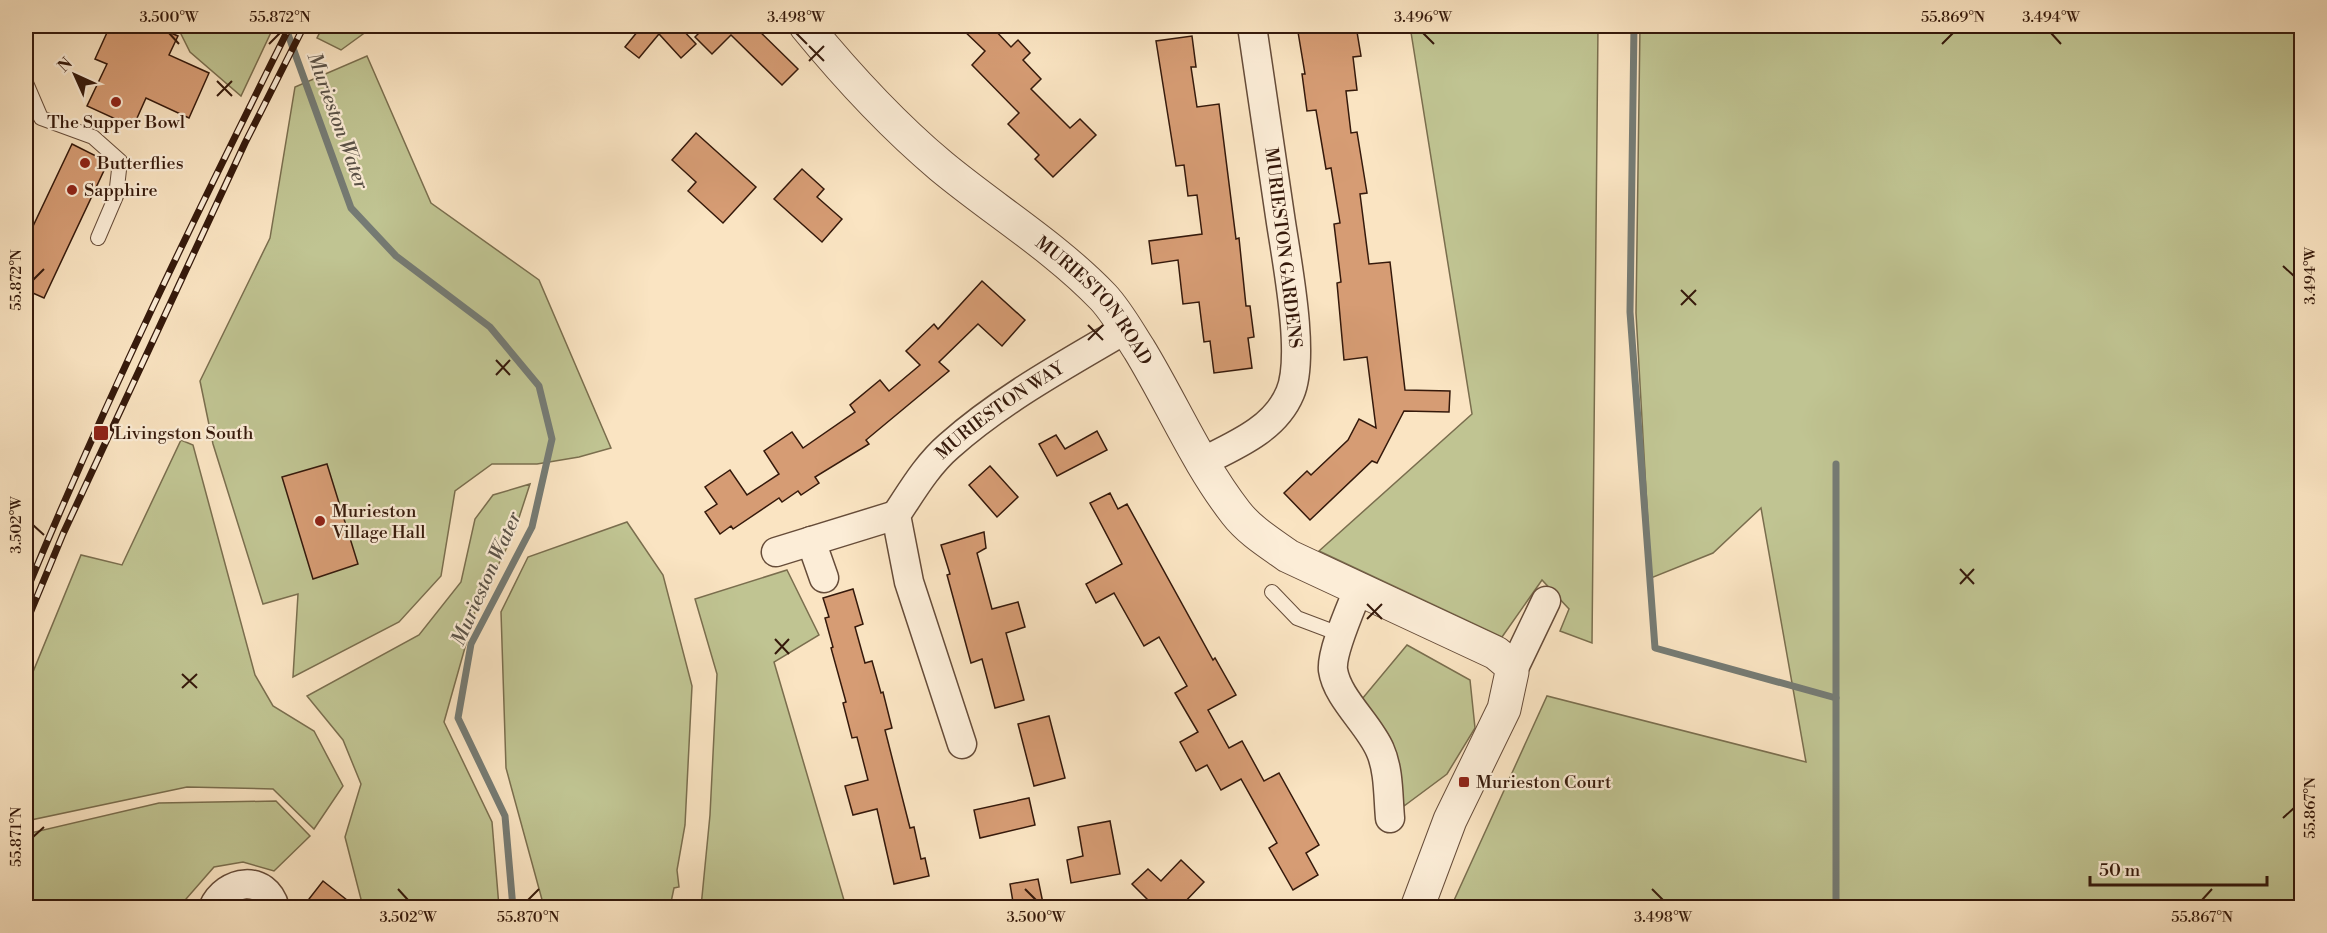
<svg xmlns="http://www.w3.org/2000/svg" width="2327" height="933" viewBox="0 0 2327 933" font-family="'Libre Bodoni',serif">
<rect width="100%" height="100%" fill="#fae4c2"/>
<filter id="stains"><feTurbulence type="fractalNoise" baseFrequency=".00333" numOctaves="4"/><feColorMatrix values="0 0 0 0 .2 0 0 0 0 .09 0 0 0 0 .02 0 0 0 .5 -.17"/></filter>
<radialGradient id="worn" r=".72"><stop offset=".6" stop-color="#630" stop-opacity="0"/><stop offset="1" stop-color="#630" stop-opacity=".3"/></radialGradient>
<g fill="#c0c492" stroke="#7a6e4e" stroke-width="1.5">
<path d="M177,26h97l-33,70 -51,-44z"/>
<path d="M323,26h51l-33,24 -24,-12z"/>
<path d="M1410,26h188l-6,617 -32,-12 9,-22 -27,-29 -40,57 -183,-86 153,-137z"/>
<path d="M1640,26h661v881h-850l96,-211 259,66 -45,-254 -48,45 -62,25 -15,-265z"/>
<path d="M367,56l64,147 108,77 72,168 -32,9 -42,7h-45l-37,27 -14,85 -42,46 -106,55 5,-83 -35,10 -50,-160 -13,-63 70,-143 25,-151z"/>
<path d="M181,440l12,5 62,230 18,31 41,25 29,55 -29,43 -41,-40 -86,-2 -161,34v-132l55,-134 41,10z"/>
<path d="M530,484l-16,49 -39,79 -31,110 48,100 7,85h-136l-18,-70 16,-53 -18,-44 -36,-44 112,-61 42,-53 14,-63 18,-24z"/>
<path d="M627,522l36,53 29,111 -7,139 -8,45 2,17 -5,1 -4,19h-126l-38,-139 -5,-156 27,-55z"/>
<path d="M787,570l32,65 -45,27 72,245h-145l9,-92 7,-141 -22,-75z"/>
<path d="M1407,645l63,35 5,48 -28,46 -43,32 -16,-65 -26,-42z"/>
<path d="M276,801l34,35 -36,35 -31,-9 -29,5 -28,32 -1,8h-159v-73l133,-31z"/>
</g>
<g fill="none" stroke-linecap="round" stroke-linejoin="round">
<g stroke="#757b74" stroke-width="7">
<path d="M285,26l66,182 45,48 94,71 49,59 13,53 -20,88 -61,117 -13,74 47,98 8,92"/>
<path d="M1634,26l-4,286 25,336 181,50"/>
<path d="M1836,908v-444"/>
</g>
</g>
<g fill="#d69c74" stroke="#35190b" stroke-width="1.5">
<path d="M110,26h44l24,10 -9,19 40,18 -20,45 -43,-20 -13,29 -46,-21 20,-42 -12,-5z"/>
<path d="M642,26h37l17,18 -15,14 -22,-24 -20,24 -14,-11z"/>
<path d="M706,26h48l44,43 -16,16 -51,-50 -19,19 -17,-17z"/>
<path d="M959,26h32l20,21 7,-7 12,13 -7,7 18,19 -10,10 39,39 10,-9 16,16 -43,42 -18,-18 4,-4 -31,-31 11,-11 -47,-48 13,-14z"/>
<path d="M1297,26h59l5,30 -8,1 4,33 -11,1 5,42 6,-1 10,61 -7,1 9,70 21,-2 15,128 45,1 -1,21 -45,-1 -27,52 -5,-2 -62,59 -26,-27 23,-22 4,4 37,-35 11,-21 17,9 -9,-71 -23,3 -7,-77 4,-1 -7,-58 6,-1 -9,-55 -5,1 -10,-59 -9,1 -5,-37h3z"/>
<path d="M1192,36l4,31h-5l6,40 22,-3 17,135 3,-1 7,68h4l4,31 -6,1 4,30 -38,5 -4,-32 -6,1 -5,-40 -16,2 -5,-44 -26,4 -3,-23 53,-7 -5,-39 -9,1 -4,-31 -8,1 -20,-125z"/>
<path d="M696,133l60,54 -33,36 -35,-32 8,-9 -24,-22z"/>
<path d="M72,144l36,18 -64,136 -18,-8v-49z"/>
<path d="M802,169l22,20 -7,8 25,22 -20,23 -48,-43z"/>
<path d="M982,281l43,39 -23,26 -24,-22 -39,38 10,9 -83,69 3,4 -54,33 4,6 -18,12 -3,-4 -16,11 -3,-4 -46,31 -2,-3 -11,8 -15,-22 12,-8 -12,-17 25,-17 17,25 32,-21 -15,-23 28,-19 11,16 52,-36 -5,-7 30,-25 9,11 31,-26 -14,-14 28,-27 4,5z"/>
<path d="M1097,431l10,19 -50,26 -18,-32 17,-9 9,14z"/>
<path d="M327,464l31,100 -45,15 -31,-102z"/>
<path d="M990,466l28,31 -21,20 -28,-32z"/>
<path d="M1110,493l8,16 9,-5 86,156 2,-2 21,37 -28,15 21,38 13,-7 22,40 15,-8 40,72 -13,8 12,22 -25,15 -24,-42 8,-5 -36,-64 -20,11 -14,-25 -11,6 -16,-29 18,-10 -23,-39 12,-7 -28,-49 -15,9 -30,-53 -18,10 -10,-19 36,-20 -32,-61z"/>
<path d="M984,532l2,16 -9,5 15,56 26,-7 7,25 -19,6 18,67 -29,8 -13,-49 -11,4 -24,-88 3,-1 -9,-29z"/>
<path d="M853,589l10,35 -8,3 10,36 7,-2 9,32 2,-1 9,36 -7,2 25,98 4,-1 7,32 4,-1 4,18 -35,8 -17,-75 -24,6 -8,-29 23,-6 -11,-43 -5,1 -9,-35 3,-1 -15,-54 2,-1 -8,-29 4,-1 -6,-19z"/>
<path d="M1049,716l16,62 -31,8 -16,-62z"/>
<path d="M1029,798l6,27 -55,13 -6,-28z"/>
<path d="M1110,821l10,53 -49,9 -4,-23 16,-4 -5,-29z"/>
<path d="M1181,860l23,22 -25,26h-23l-24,-24 16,-15 13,12z"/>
<path d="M1038,879l6,29h-30l-4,-24z"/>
<path d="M323,881l34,27h-55z"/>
</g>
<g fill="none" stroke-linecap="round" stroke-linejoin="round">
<g stroke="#664c39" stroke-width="16">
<g id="service">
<path d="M26,83l15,35 52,19 27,24 -4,35 -18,42"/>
<path d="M1272,592l25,26 45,17"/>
</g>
</g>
<g stroke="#664c39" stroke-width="31">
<g id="minor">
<path d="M1202,462c34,-17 73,-33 88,-69 16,-37 -4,-135 -10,-177 -9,-64 -19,-127 -28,-190"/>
<path d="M811,541l13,37"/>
<path d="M776,552l120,-37"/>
<path d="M1358,590c-7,18 -27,62 -25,80 4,28 36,54 47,80 9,20 8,46 10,68"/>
<path d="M1512,672l34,-71"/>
<path id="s1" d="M962,744l-53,-162 -13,-67c16,-24 31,-50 53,-69 53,-47 116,-81 177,-117"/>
<path d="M213,908c13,-29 53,-34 62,0"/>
</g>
</g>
<g stroke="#664c39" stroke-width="35">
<g id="tertiary">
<path id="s2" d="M806,26c41,50 85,98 135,140 53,44 114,81 162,131 14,15 25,35 36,52 33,54 58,114 97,164 14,18 34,30 52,43l208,97 12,10 4,9 -8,37 -54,111 -33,88"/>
</g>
</g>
<use href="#service" stroke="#fcedd7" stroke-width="14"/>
<use href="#minor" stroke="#fcedd7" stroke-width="28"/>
<use href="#tertiary" stroke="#fcedd7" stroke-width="33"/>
<g stroke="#35190b" stroke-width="7">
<g id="rail">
<path d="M26,592c80,-193 171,-380 264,-566"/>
<path d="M26,623l37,-89 182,-391 59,-117"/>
</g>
</g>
<use href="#rail" stroke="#fcedd7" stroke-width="4.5" stroke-dasharray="14" stroke-linecap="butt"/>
</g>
<path fill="none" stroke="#35190b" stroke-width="2" d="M169,33l10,11M796,33l11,11M1423,33l11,11M2051,33l10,11M269,44l11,-11M1942,44l11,-11M809,46l15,15M809,61l15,-15M217,81l15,15M217,96l15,-15M2283,266l11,10M33,280l11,-11M1681,290l15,15M1681,305l15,-15M1088,325l15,15M1088,340l15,-15M496,360l14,15M496,375l14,-15M33,525l11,10M1960,569l14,15M1960,584l14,-15M1367,604l15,15M1367,619l15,-15M775,639l14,15M775,654l14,-15M182,674l15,14M182,688l15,-14M2283,818l11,-10M33,837l11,-10M398,889l10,11M1025,889l11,11M1652,889l11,11M528,900l11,-11M2202,900l10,-11"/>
<g fill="#8f2418" stroke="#fcedd7" stroke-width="2">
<circle cx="116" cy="102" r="6"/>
<circle cx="85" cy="163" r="6"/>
<circle cx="72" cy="190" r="6"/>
<rect x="93" y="425" width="16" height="16" rx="3"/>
<circle cx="320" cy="521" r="6"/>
<rect x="1458" y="776" width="12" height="12" rx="3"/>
</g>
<g text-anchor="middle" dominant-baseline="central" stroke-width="4.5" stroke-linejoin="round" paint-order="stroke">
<g font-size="18" fill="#35190b" stroke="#fcedd7" text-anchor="start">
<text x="116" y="122" text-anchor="middle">The Supper Bowl</text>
<text x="97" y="163">Butterflies</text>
<text x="84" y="190">Sapphire</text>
<text x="114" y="433">Livingston South</text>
<text x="332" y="511">Murieston<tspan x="332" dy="21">Village Hall</tspan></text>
<text x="1476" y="782">Murieston Court</text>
</g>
<g font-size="18" fill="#35190b" stroke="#fcedd7">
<text transform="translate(1283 248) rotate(83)">MURIESTON GARDENS</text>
<text stroke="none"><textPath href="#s2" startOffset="400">MURIESTON ROAD</textPath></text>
<text stroke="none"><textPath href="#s1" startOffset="388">MURIESTON WAY</textPath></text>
</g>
<g font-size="20" font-style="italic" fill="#5a5248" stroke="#fcedd7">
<text transform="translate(337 121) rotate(70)">Murieston Water</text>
<text transform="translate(487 579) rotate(-66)">Murieston Water</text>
</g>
</g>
<rect width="2327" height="933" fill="none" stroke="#fae4c2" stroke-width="66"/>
<g transform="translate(75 75) rotate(315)" stroke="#fcedd7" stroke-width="4.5" paint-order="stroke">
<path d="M0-4.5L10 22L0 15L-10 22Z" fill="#35190b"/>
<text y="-9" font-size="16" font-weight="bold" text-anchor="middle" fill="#35190b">N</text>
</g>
<path d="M2090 876v9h177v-9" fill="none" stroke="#35190b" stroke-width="3"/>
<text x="2099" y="876" font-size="18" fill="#35190b" stroke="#fcedd7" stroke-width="4.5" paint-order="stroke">50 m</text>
<rect x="33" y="33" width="2261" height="867" fill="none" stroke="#35190b" stroke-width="2"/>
<g font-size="15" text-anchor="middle" fill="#35190b">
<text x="169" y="22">3.500°W</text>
<text x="280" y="22">55.872°N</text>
<text x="796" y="22">3.498°W</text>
<text x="1423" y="22">3.496°W</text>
<text x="1953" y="22">55.869°N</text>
<text x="2051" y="22">3.494°W</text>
<text transform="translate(2310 276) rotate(-90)" y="5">3.494°W</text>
<text transform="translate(16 280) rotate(-90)" y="5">55.872°N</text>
<text transform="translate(16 525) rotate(-90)" y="5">3.502°W</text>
<text transform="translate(2310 808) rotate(-90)" y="5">55.867°N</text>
<text transform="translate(16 837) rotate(-90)" y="5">55.871°N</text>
<text x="408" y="922">3.502°W</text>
<text x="528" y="922">55.870°N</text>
<text x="1036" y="922">3.500°W</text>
<text x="1663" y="922">3.498°W</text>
<text x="2202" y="922">55.867°N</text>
</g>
<rect width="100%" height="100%" filter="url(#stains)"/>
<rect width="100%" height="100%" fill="url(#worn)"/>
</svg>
